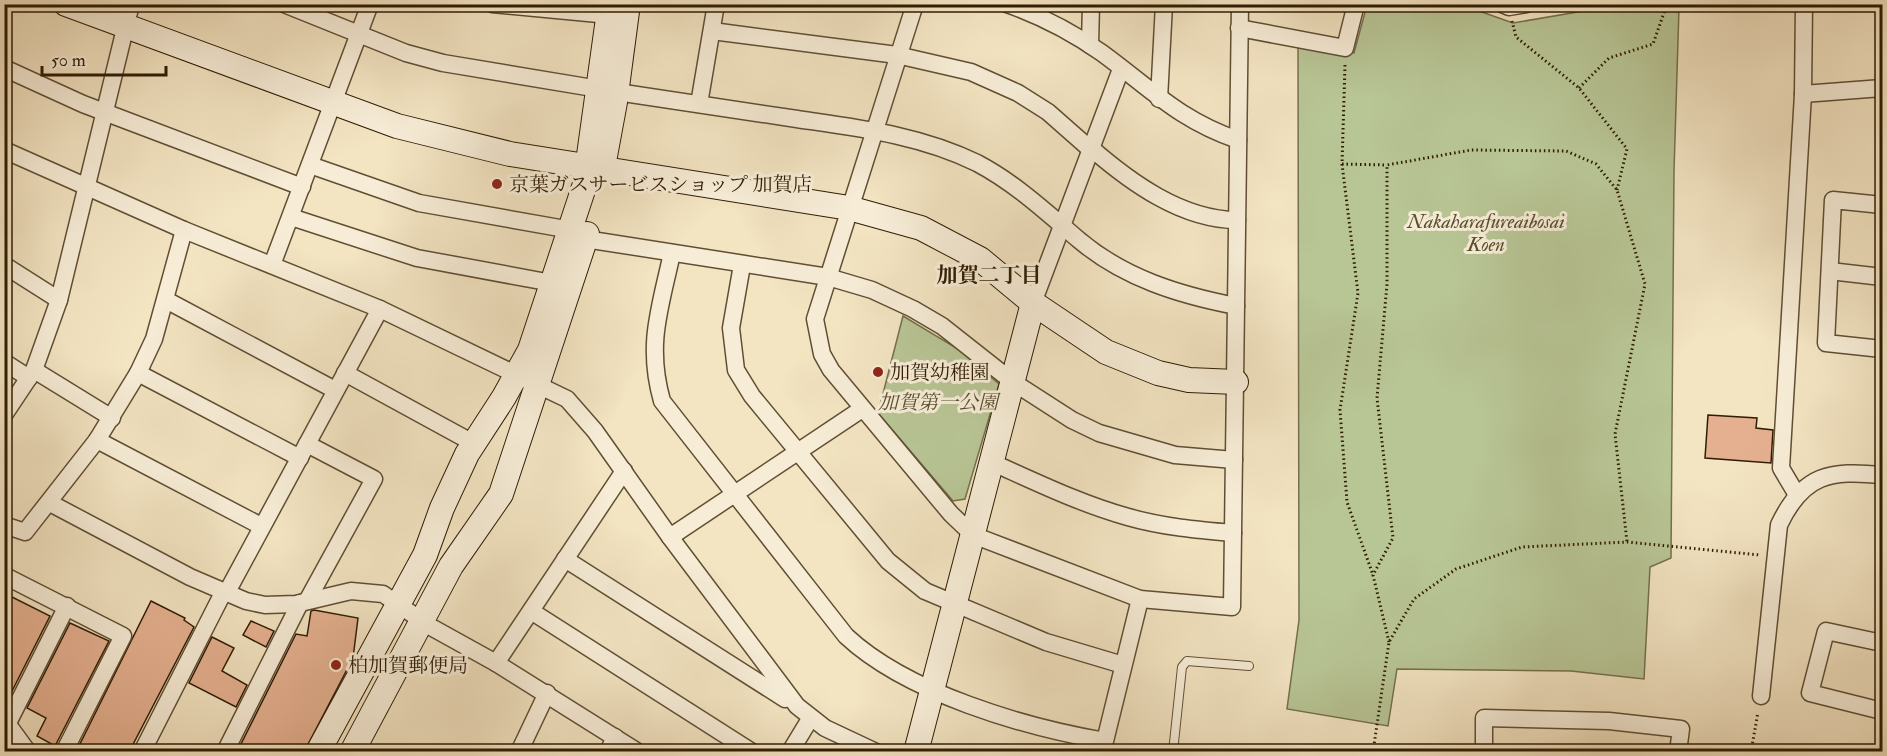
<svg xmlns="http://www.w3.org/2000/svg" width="1887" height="756" viewBox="0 0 1887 756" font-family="'IM FELL Double Pica','Noto Serif JP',serif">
<rect width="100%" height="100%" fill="#f3e4c2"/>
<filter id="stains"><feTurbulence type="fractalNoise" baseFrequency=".00333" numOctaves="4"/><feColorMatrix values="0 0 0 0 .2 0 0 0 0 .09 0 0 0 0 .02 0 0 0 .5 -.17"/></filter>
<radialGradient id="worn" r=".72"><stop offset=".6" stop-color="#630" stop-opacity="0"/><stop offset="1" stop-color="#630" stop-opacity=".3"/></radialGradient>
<g fill="#b8c595" stroke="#74704c" stroke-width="1.5">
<path d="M1367,5h95l51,18 88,-15 64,4 14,-4 -5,163 -3,387 -21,9 -6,112 -73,-8 -174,-2 -9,57 -101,-17 12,-89 -1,-576 56,9z"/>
<path d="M903,316l55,33 41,35 -34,115 -12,2 -75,-88z"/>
</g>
<g fill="#e5b090" stroke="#2f1c03" stroke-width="1.5">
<path d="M1708,415l49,3 -1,10 17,2 -2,33 -66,-5z"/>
<path d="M4,593l46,23 -41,81 -5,-3z"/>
<path d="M151,601l34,17 -1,2 10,7 -65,125h-19l-11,-6 -2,6h-12l-7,-4z"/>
<path d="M314,610l44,8 -5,40 -49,94h-67l59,-118 11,2 4,-25z"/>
<path d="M251,621l23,10 -8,16 -23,-12z"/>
<path d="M70,623l39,18 -54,105 -18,-10 9,-18 -19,-10z"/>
<path d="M212,637l22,11 -12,23 25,14 -11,22 -47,-24z"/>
</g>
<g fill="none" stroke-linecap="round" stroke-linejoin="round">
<g stroke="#604e33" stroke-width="10">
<path id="lane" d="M1173,752l9,-85 5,-6 62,5"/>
</g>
<g stroke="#604e33" stroke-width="19">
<g id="street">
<path d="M284,4l122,49 37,10 156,26"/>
<path d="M492,4l117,11"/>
<path d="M915,4l-100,315 7,35 9,16 120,144 22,21 167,64 92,8 8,-603"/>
<path d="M1007,4c34,12 65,28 95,49 48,35 77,67 136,87"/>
<path d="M1502,4l7,3 18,-3"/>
<path d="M1239,28l106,20 11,-44"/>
<path d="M712,31l185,24 74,17 47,21 30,19 42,37"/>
<path d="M1090,45l1,-41"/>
<path d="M4,68l79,36 219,83"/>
<path d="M617,92c60,9 120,18 180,27 62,9 123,16 180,44 38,20 69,49 102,77 45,38 100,55 157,66"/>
<path d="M1803,94l79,-6"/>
<path d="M1159,99l5,-95"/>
<path d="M699,104l17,-100"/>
<path d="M1091,148c39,34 91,72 146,72"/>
<path d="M4,150l180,80 196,79 187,90 28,32 75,106 127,169 28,22 51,24"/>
<path d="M310,165l109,38 152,27"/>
<path d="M1882,205l-49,-5 -7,143 56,6"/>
<path d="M291,217l126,41 135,25"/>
<path d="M585,239l243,38 44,13 41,19 29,17 71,56 59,38 27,13 76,22 59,5"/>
<path d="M672,253c-12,56 -26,91 -10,148l184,235c61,57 178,91 259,105l35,-142"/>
<path d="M4,265l55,35"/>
<path d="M272,265l98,-261"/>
<path d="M742,265l-11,63 5,42 16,26 136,165 37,30 121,51 77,23"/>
<path d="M1830,271l52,6"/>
<path d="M166,300l169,90"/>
<path d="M1033,303l88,-234"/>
<path d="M4,362l25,16"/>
<path d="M34,370l78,48"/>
<path d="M138,373l162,85"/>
<path d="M345,373l130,71"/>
<path d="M4,415l30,-45 25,-70 72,-296"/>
<path d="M97,440l164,86"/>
<path d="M991,462c45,20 90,42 137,55 35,10 70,13 105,16"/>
<path d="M1797,495l-16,-27 22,-374 1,-90"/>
<path d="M50,503l140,74 56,24 19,4 31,-1 55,-13 32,3 48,33 65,36 142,89"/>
<path d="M4,525l21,7 72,-92 41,-67 16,-34 30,-109"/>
<path d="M670,537l192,-128"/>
<path d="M565,559l220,140"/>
<path d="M4,582l3,-5 116,59 -59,116"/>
<path d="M227,592l153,-283"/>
<path d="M307,601l67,-122 -67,-35"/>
<path d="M531,611l221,141"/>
<path d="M1882,643l-56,-12 -16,62 72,18"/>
<path d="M496,663l128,-192"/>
<path d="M1761,696l18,-171c24,-51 51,-55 103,-50"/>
<path d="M4,719l24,33"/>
<path d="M8,723l59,-117"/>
<path d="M142,752l82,-161"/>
<path d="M225,752l75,-149"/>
<path d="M519,752l28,-59"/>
<path d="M608,752l7,-15"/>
<path d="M790,752l20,-33"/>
<path d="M1484,752v-34l125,3 72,8 -3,23"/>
</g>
</g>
<g stroke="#2f1c03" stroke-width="26">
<g id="secondary">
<path d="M66,4l331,122 113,28 339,54 72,20 59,31 53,44 73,49 52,21 31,7 47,2"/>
<path d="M605,156l10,-54 13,-98"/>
<path d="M318,752l107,-197 17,-47 25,-54 37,-57 26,-47 55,-166 25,-180"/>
<path d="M352,752l99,-186 50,-72 86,-260"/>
<path d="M916,752l117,-449"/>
</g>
</g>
<g stroke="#2f1c03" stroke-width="3" stroke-dasharray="1.5 3" stroke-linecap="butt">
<path d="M1512,21l4,16 63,51 48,61 -10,41"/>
<path d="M1345,65l-3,99 16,129 -18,117 7,92 26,73"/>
<path d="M1579,88l30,-30 44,-14 14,-40"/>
<path d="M1342,164l45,1"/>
<path d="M1389,642l-16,-67 20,-37 -16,-140 10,-114v-119l84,-15 95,1 30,13 21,26 28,94 -30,150 12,108"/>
<path d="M1373,752l16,-110 25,-43 42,-30 66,-22 105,-5 133,13"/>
<path d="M1751,752l7,-40"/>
</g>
<use href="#lane" stroke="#f7edd7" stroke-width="8"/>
<use href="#street" stroke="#f7edd7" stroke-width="16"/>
<use href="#secondary" stroke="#f7edd7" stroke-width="24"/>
</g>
<g fill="#8f2418" stroke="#f7edd7" stroke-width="2">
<circle cx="497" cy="184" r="6"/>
<circle cx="878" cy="372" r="6"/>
<circle cx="336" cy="665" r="6"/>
</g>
<g text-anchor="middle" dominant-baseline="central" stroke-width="6" stroke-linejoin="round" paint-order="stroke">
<g font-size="20" fill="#2f1c03" stroke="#f7edd7" text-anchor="start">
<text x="509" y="184">京葉ガスサービスショップ 加賀店</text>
<text x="890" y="372">加賀幼稚園</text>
<text x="348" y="665">柏加賀郵便局</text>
</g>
<g font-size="20" font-style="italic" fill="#584f2f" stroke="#f7edd7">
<text x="1486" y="221">Nakaharafureaibosai<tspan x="1486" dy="23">Koen</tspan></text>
<text x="938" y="402">加賀第一公園</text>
</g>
<g font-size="21" font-weight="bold" fill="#2f1c03" stroke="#f7edd7">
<text x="989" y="275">加賀二丁目</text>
</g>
</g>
<rect width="1887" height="756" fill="none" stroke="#f3e4c2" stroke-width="24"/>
<rect x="6" y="6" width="1875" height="744" fill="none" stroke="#2f1c03" stroke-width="3"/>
<rect x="12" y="12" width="1863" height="732" fill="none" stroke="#2f1c03" stroke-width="1.5"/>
<path d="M42 66v9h124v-9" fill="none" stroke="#2f1c03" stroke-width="3"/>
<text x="51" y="66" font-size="18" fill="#2f1c03" stroke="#f7edd7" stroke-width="4.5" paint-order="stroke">50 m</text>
<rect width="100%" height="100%" filter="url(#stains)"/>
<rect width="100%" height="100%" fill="url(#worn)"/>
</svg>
